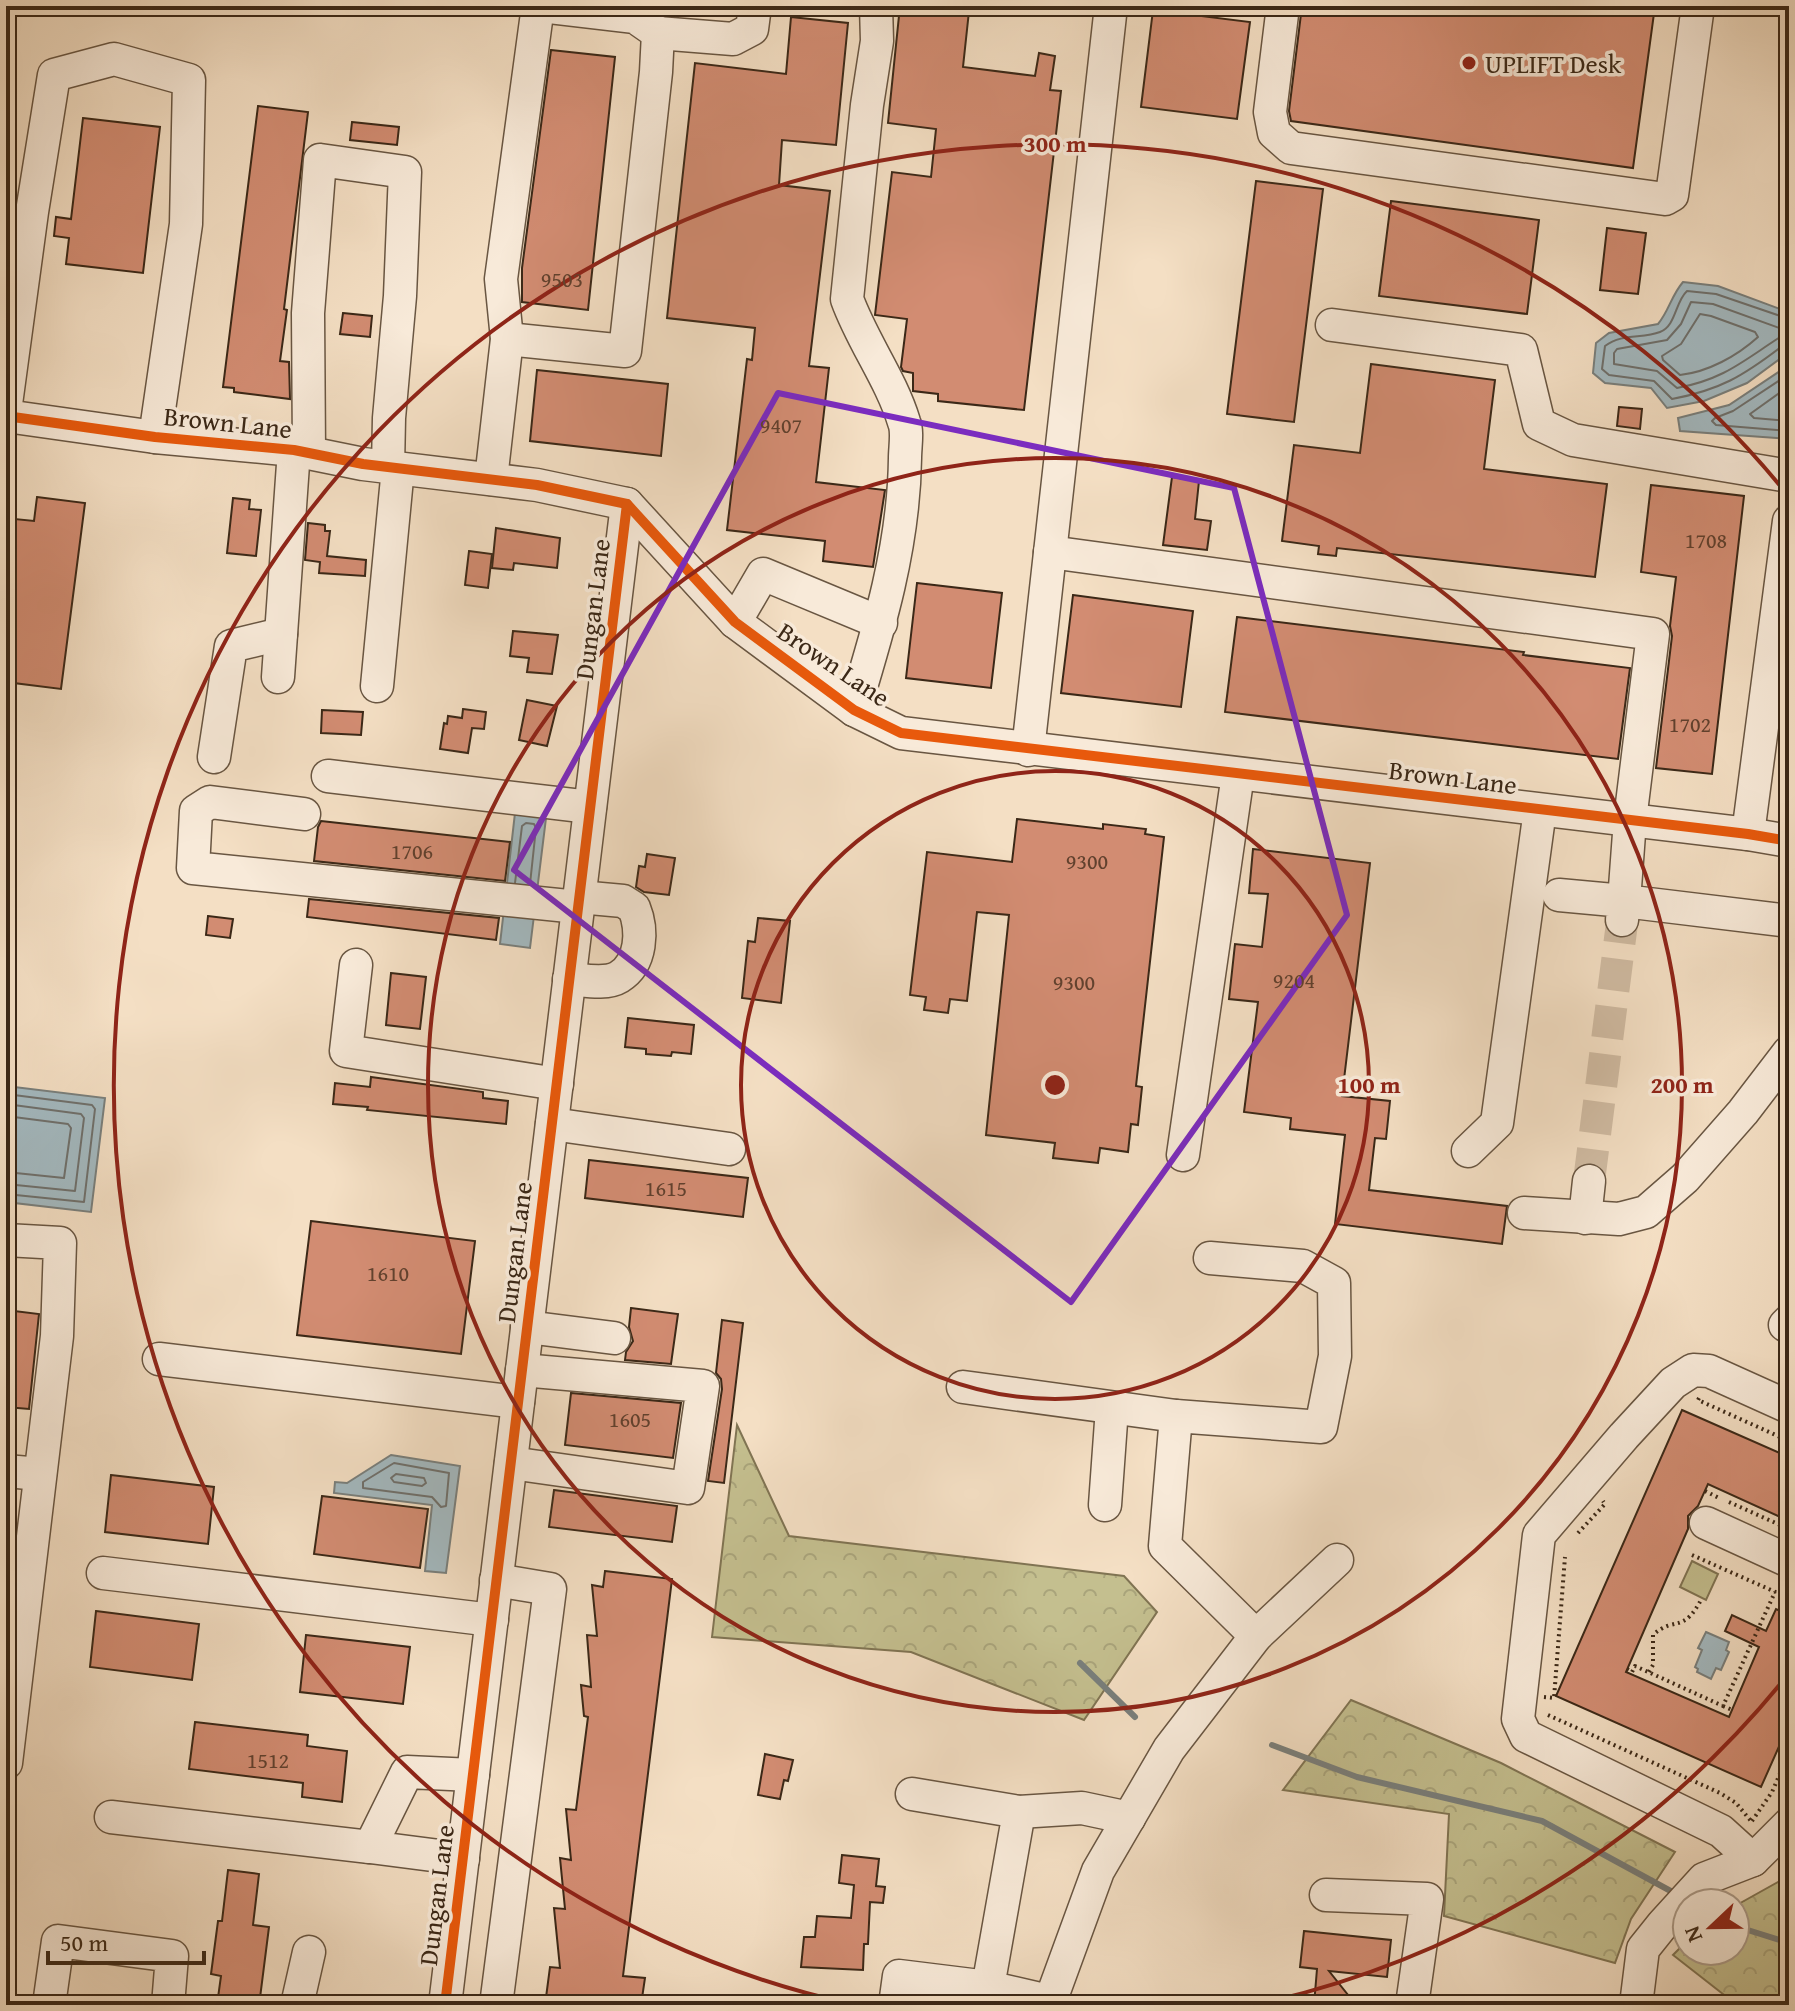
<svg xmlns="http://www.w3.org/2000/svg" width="1795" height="2011" viewBox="0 0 1795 2011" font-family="'Gentium Book Plus',serif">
<defs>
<pattern id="forest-crowns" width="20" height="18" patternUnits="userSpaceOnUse" patternTransform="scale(2)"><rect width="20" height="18" fill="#c4bf8f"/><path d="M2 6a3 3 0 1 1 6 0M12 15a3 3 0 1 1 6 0" fill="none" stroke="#a9a47b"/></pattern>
</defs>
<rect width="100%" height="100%" fill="#f4dfc4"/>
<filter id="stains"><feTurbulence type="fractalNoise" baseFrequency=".0025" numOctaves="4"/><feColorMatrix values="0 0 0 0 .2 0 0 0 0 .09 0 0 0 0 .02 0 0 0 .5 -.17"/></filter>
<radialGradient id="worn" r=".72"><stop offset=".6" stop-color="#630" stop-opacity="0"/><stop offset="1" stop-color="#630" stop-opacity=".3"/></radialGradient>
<g fill="url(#forest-crowns)" stroke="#807453" stroke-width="2">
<path d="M737,1425l52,111 335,40 33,36 -73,108 -173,-68 -199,-15z"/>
<path d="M1351,1700l150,63 174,89 -44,67 -16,44 -171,-47 5,-102 -166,-24z"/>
<path d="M1778,1882l11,3v120h-52l-64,-50 14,-14v10h48v-45z"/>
</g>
<path fill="#c4bf8f" stroke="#807453" stroke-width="2" d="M1692,1561l26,13 -12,26 -26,-13z"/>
<g fill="#a3b9c0" stroke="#797f7c" stroke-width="2">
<path d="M1683,282l35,4 70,26 1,40 -42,31 -43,18 -37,7 -16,-20 -46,-5 -12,-10 3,-30 13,-10 49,-9c11,-13 13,-28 25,-42z"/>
<path d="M1789,365v74l-109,-8 -2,-13 51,-13z"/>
<path d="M515,813l31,5 -16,130 -30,-4z"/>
<path d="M6,1086l99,12 -14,114 -85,-10z"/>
<path d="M391,1455l69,11 -14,107 -21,-2 7,-66 -98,-12 1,-11 12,1z"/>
<path d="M1706,1632l23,10 -3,8 3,2 -8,18 -5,-2 -5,11 -14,-7 1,-3 -3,-2 7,-17 -4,-2z"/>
</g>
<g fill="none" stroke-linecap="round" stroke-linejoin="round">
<g stroke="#6f706c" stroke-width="2">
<path d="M1691,302l22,2 69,25 3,5c-40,25 -59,45 -108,54l-20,-17 -43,-7v-11l3,-4 50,-9 14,-16z"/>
<path d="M1700,314l11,2 44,16 3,5c-21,19 -50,35 -78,38l-17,-15 -1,-4 19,-12z"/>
<path d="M1789,319l-73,-25 -29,-3c-12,11 -11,35 -27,41 -18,7 -38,1 -55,14l-3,23 7,6 45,6 18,18c48,-9 71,-23 109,-52l8,-1"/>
<path d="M1789,374l-56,37 -18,7 -3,3 4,4 73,6"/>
<path d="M1789,386l-39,28 4,4 35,3"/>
<path d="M515,883l7,-57 4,-3 8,1 2,4 -6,56"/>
<path d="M6,1094l86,11 3,4 -11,93 -78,-8"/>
<path d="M6,1104l75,10 3,4 -9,73 -69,-7"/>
<path d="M6,1116l62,8 3,4 -7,50 -58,-6"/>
<path d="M394,1463l55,10 -3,33 -5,1 -9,-10 -69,-9v-6z"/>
<path d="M396,1474l28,4 2,5 -4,3 -28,-4 -3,-4z"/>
</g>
<g stroke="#797f7c" stroke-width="6">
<path d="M1080,1663l55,54"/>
<path d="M1272,1745l85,32 185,44 136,74"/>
<path d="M1735,1926l54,17"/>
</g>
</g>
<g fill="#d28c72" stroke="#3b2817" stroke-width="2">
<path d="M900,6l69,5 -6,56 72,9 4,-23 16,3 -5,34 11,1 -37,319 -86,-9v-7l-25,-3v-18l-10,-2 -2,-4 6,-48 -32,-4 17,-143 39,5 5,-48 -48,-6z"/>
<path d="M1302,6h353l-22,162 -342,-47 -2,-10z"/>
<path d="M1153,10l97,12 -13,97 -96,-12z"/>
<path d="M791,17l57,6 -12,122 -54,-5 -3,45 51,6 -21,175 20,2 -13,114 69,8 -12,77 -50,-6 2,-20 -98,-11 20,-171 5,1 3,-32 -88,-10 28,-255 91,11z"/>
<path d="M551,50l64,7 -27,253 -66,-8v-34z"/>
<path d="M258,106l50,6 -24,197 3,1 -7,51 9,1 1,37 -56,-7v-4l-11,-1z"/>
<path d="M83,118l77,9 -17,146 -77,-9 3,-26 -15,-2 2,-19 15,2z"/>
<path d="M352,122l47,5 -2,18 -47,-5z"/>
<path d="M1256,181l67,8 -29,233 -67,-8z"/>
<path d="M1391,201l148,19 -12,94 -148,-18z"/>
<path d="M1607,228l39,5 -8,61 -38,-4z"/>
<path d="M343,313l29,3 -2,21 -30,-3z"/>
<path d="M1371,364l124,16 -11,89 123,15 -12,93 -258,-29 -1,8 -18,-2 1,-8 -37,-5 12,-96 66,8z"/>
<path d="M537,370l131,14 -7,72 -131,-15z"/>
<path d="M1619,407l23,2 -2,20 -23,-3z"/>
<path d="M1172,477l27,4 -4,38 16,2 -4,29 -44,-5z"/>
<path d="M1651,485l93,11 -32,278 -56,-6 16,-132 -2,-10 6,-49 -35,-5z"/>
<path d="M37,497l48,6 -24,186 -55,-7v-92l9,-71 19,2z"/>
<path d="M233,498l17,2 -1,9 12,1 -5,46 -29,-3z"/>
<path d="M308,523l17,2v6h5l-3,25 39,4 -1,16 -46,-3 1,-11 -15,-2z"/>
<path d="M496,528l64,10 -3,30 -43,-5 -1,7 -21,-2z"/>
<path d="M469,551l23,3 -4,34 -23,-3z"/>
<path d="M917,583l85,10 -11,95 -85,-10z"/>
<path d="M1073,595l120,16 -12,96 -120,-14z"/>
<path d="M1237,617l287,35 -1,3 107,13 -12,91 -393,-47z"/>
<path d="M513,631l45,4 -6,39 -25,-2 2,-14 -19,-2z"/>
<path d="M527,700l30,6 -10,40 -28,-6z"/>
<path d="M463,709l23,3 -2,17 -12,-1 -4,25 -28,-4 4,-26 3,1 1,-8 14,2z"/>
<path d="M322,710l41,2 -2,23 -40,-2z"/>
<path d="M1017,819l86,10v-5l43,5 -1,5 19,3 -28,249 6,1 -4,38 -7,-1 -3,28 -28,-4 -2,15 -45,-5 2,-15 -69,-8 23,-220 -32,-3 -10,89 -17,-2 -2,14 -24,-3 2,-13 -16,-2 17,-143 85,10z"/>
<path d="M321,821l189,21 -5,39 -191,-20 4,-34z"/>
<path d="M1253,849l117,14 -28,233 48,5 -4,38 -11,-1 -6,52 138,16 -5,38 -167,-20 10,-89 -55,-6 1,-11 -47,-6 14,-110 -29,-3 6,-55 27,3 6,-53 -19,-1z"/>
<path d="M647,854l28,4 -6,37 -25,-3 -8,-5 3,-21 6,1z"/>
<path d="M309,899l190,19 -3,22 -189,-23z"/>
<path d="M208,916l25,3 -3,19 -24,-3z"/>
<path d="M758,918l32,3 -9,82 -39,-5 6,-57 7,1z"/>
<path d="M391,973l35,4 -6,52 -34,-4z"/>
<path d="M628,1018l66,7 -3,29 -19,-2 -1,4 -25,-2v-5l-21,-2z"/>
<path d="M371,1077l112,15v6l25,3 -2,23 -139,-14 1,-3 -35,-3 2,-21 35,4z"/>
<path d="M589,1160l159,18 -5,39 -158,-19z"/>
<path d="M311,1221l164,20 -14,113 -164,-19z"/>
<path d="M631,1308l47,6 -7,50 -46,-4 1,-8 7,-11 -4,-14z"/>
<path d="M6,1310l33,4 -10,95 -23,-2z"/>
<path d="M722,1320l21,3 -19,160 -16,-2 14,-92 -1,-10 -5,-6z"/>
<path d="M571,1393l110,10 -8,55 -108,-13z"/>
<path d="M1682,1410l107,47v64l-81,-37 -10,22 -10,10v13l-62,143 103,45 30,-70 -34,-16 7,-16 34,16 10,-22 13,6v109l-28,63 -205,-91z"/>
<path d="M111,1475l103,12 -6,57 -103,-12z"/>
<path d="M554,1490l123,16 -5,36 -123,-15z"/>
<path d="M322,1496l106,13 -8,59 -106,-14z"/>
<path d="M605,1571l67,8 -49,397 22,2 -4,27h-96l5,-38 10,1 -6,-60 11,1 -5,-51 11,2 -5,-51 10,1 12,-93 -4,-1 -3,-31 10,2 -4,-52 10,1 -5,-51 11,2z"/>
<path d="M96,1611l103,13 -7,56 -102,-13z"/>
<path d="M306,1635l104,12 -7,57 -103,-12z"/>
<path d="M195,1722l113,13 -1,11 40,5 -5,51 -40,-5 1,-14 -114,-14z"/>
<path d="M765,1754l28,6 -5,21 -4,-1 -4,19 -22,-4z"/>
<path d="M842,1855l37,4 -3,27 9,1 -2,16 -13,-1 -2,42h-4l-1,26 -62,-3 3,-30h11l2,-21 34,2 3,-33 -15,-2z"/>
<path d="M228,1870l31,4 -6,51 16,2 -9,71h-4l-1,7h-38l4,-29 -10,-2 7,-53h4z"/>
<path d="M1304,1931l87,9 -4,37 -58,-6 27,34h-42l3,-36 -17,-2z"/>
</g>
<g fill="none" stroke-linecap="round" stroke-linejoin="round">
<path stroke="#cfbaa1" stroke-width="32" stroke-dasharray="32 16" stroke-linecap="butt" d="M1589,1181l33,-258"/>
<g stroke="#695642" stroke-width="35">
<g id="minor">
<path d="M1283,6l-13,106 4,21 17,15 374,51 7,-4 26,-189"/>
<path d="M658,33l75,6 19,-10 3,-23"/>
<path d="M1332,325l189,25 18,74 34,16 216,36"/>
<path d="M507,339l118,12 31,-279 2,-39 -23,-16 -94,-11"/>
<path d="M6,404l26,-192 22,-137 60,-16 75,21 -3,144 -31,213"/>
<path d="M6,416l149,21 139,13 69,14 174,21 90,19 108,118 119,88 47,23 847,101 41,7"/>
<path d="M309,453l-1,-140 12,-153 85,12 -5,124 -11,122 -1,49"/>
<path d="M491,479l16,-140 -6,-60 37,-273"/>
<path d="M1050,552l603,82 -23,186 -6,81 165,20"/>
<path d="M735,622l28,-48 118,49"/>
<path d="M278,677l16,-227"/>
<path d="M377,686l21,-218"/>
<path d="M854,710c25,-82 50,-164 51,-252 0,-11 3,-26 -1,-36 -13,-43 -42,-81 -57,-123l20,-194 10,-64 -1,-35"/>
<path d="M1028,750l83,-744"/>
<path d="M214,757l17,-111 50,-12"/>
<path d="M328,776l262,31"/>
<path d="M304,814l-94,-12 -14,9 -3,57 385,39"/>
<path d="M1748,834l41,-313"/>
<path d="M1559,895l65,6 -2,19"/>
<path d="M356,965l-10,86 211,33"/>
<path d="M569,979c15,1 37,6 50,-2 23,-14 24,-47 15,-69l-11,-7 -44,-4"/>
<path d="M552,1124l177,25"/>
<path d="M1468,1151l29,-28 43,-313"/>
<path d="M1183,1155l55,-381"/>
<path d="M1524,1213l95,6 27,-7 39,-34 58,-66 46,-60"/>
<path d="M1585,1218l4,-37"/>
<path d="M6,1240l54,3 -3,93 -51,427"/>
<path d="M1210,1258l93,8 31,17 1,73 -14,71 -145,-11 -11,130 91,90"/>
<path d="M1789,1321l-4,4 4,2"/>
<path d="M527,1327l87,11"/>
<path d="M159,1359l359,43"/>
<path d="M963,1387l213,29"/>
<path d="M511,1463l177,25 15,-102 -181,-16"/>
<path d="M6,1471l34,3"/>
<path d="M1105,1505l7,-97"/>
<path d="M1706,1523l83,38"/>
<path d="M103,1573l389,47"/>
<path d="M912,1794l107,18 -31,175 61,14"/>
<path d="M1019,1812l63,-4 47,10"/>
<path d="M111,1817l259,30"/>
<path d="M463,1859l-93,-12 37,-75 66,3"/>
<path d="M1753,1860l-32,-29 -195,-95 -8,-17 21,-184 85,-99 49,-53 20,-13 16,1 80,36"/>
<path d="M1326,1895l101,4 -15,106"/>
<path d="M49,2005l9,-64 114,15 -4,49"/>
<path d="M297,2005l12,-53"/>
<path d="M445,2005l182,-1501"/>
<path d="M496,2005l54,-416 -54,-9"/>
<path d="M895,2005l4,-29 89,11 -3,18"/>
<path d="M1049,2005l49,-134 71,-122 87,-113 81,-76"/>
<path d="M1636,2005l7,-56 20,-25 41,-45 49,-19 36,-36"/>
</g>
</g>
<g stroke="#3b2817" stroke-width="4" stroke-dasharray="2 4" stroke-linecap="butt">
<path d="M1699,1398l-1,2 91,41"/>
<path d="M1705,1491l16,8"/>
<path d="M1729,1502l60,27"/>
<path d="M1578,1533l27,-29 -2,-3"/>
<path d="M1692,1555l97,43"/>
<path d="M1627,1669l5,3 3,-6 88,40 52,-114"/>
<path d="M1649,1672l4,-7v-30c22,-20 30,0 49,-37"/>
<path d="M1544,1697l10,1 11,-141"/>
<path d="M1723,1706l9,4"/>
<path d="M1548,1715l172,78 16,10 15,18"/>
<path d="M1752,1821l20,-29 17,-39"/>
</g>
<use href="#minor" stroke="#f8ead9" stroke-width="32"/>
<g stroke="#f8ead9" stroke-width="15">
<g id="cycleway">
<path d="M6,416l149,21 139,13 69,14 174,21 90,19 108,118 119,88 47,23 847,101 41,7"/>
<path d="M445,2005l182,-1501"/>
</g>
</g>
<use href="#cycleway" stroke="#e8590c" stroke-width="10"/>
</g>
<path fill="none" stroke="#7b2cbf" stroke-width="6" stroke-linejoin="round" d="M778,393l456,95 113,427 -276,387 -557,-432z"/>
<g fill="none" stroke="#8f2418" stroke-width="4">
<circle cx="1055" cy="1085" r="314"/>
<circle cx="1055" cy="1085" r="627"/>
<path d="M1786 1677A941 941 0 0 1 1259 2004M851 2004A941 941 0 1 1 1786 493"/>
</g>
<circle fill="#8f2418" stroke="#f8ead9" stroke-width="3" cx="1469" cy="63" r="8"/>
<g text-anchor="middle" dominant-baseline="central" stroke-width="7" stroke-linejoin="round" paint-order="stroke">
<g font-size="22" fill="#61412e">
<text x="562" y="279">9503</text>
<text x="781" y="425">9407</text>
<text x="1706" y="540">1708</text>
<text x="1690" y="724">1702</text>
<text x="412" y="851">1706</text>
<text x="1087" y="861">9300</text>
<text x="1294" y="980">9204</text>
<text x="1074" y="982">9300</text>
<text x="666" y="1188">1615</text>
<text x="388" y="1273">1610</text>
<text x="630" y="1419">1605</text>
<text x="268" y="1760">1512</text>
</g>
<g font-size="26" fill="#3b2817" stroke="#f8ead9" text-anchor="start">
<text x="1485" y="63">UPLIFT Desk</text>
</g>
<g font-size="26" fill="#3b2817" stroke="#f8ead9">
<text transform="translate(228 422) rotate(6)">Brown Lane</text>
<text transform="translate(592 609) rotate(-83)">Dungan Lane</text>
<text transform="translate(834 664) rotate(34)">Brown Lane</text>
<text transform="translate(1453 777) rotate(7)">Brown Lane</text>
<text transform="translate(514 1252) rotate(-83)">Dungan Lane</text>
<text transform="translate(436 1895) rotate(-83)">Dungan Lane</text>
</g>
</g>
<circle cx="1055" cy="1085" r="12" fill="#8f2418" stroke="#f8ead9" stroke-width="4"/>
<g font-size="24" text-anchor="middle" font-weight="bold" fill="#8f2418" stroke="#f8ead9" stroke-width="7" stroke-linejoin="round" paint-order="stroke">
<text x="1055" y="152">300 m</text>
<text x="1369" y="1093">100 m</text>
<text x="1682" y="1093">200 m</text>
</g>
<rect width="1795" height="2011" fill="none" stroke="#f4dfc4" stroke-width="32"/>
<rect x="8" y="8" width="1779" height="1995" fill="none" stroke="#3b2817" stroke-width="4"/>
<rect x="16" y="16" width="1763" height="1979" fill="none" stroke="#3b2817" stroke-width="2"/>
<g transform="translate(1711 1927) rotate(248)"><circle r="38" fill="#f8ead9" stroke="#ac9c8b" stroke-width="2"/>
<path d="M0-6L14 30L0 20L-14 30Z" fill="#8f2418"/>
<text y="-12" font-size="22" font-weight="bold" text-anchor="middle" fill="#3b2817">N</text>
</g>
<path d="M48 1951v12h156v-12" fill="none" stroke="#3b2817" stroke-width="4"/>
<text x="60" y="1951" font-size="24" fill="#3b2817" stroke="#f8ead9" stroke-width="6" paint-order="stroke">50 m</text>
<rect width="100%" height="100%" filter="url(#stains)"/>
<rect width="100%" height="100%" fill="url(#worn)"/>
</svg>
